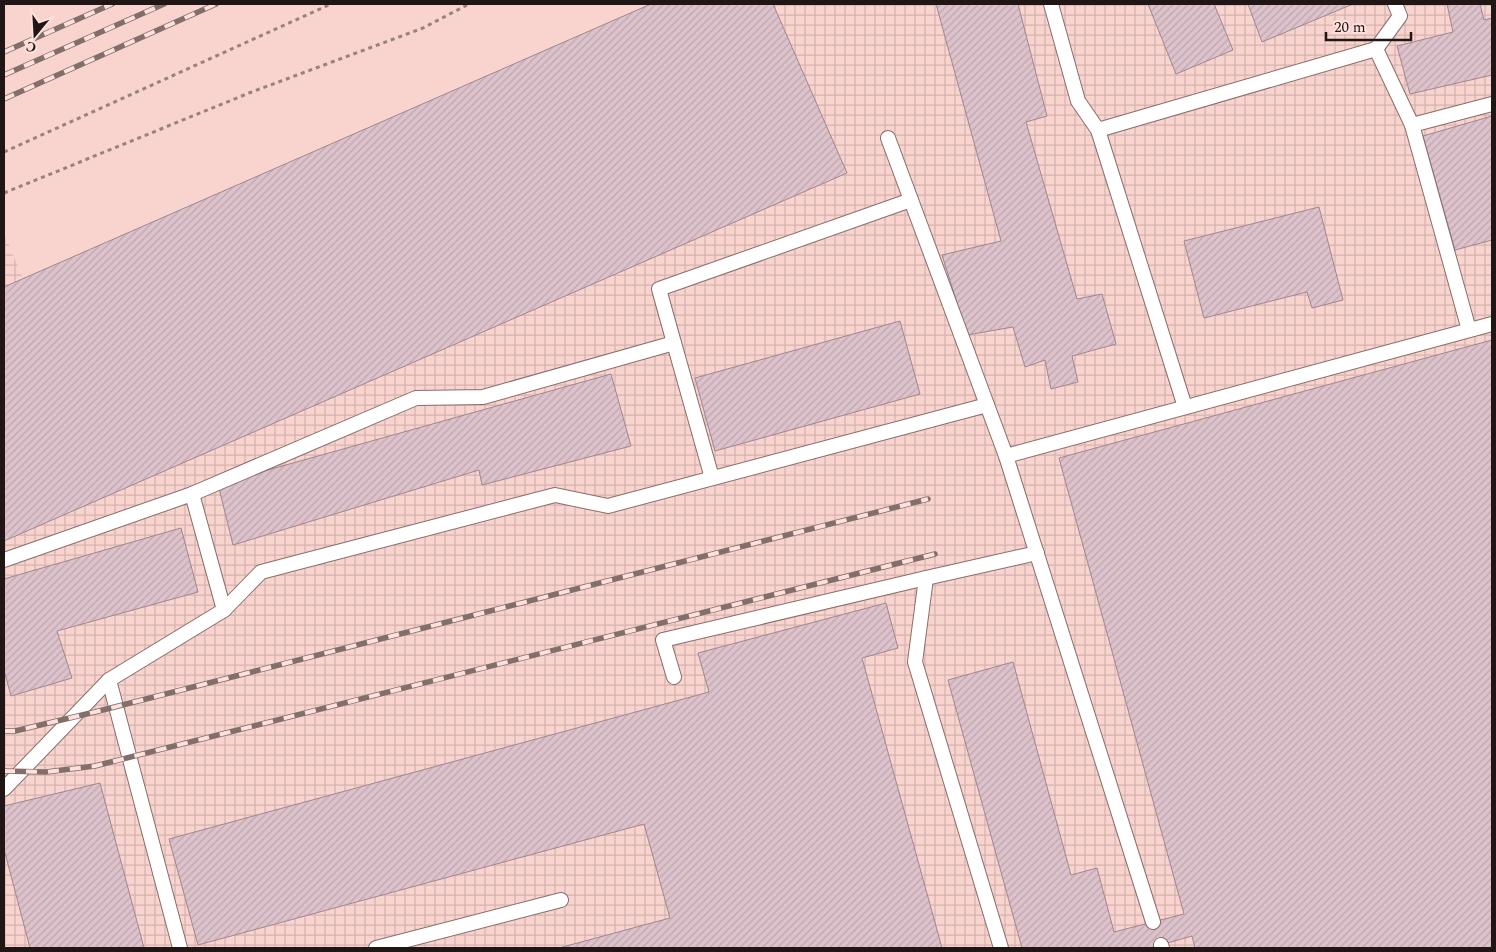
<svg xmlns="http://www.w3.org/2000/svg" width="1496" height="952" viewBox="0 0 1496 952" font-family="Spectral,serif">
<defs>
<pattern id="industrial-grid" width="8" height="8" patternUnits="userSpaceOnUse" patternTransform="scale(1.25)"><rect width="8" height="8" fill="#f9d3cd"/><path d="M0 4h8M4 0v8" fill="none" stroke="#d5b4af"/></pattern>
<pattern id="building-hatch" width="6" height="6" patternUnits="userSpaceOnUse" patternTransform="scale(1.25)"><rect width="6" height="6" fill="#ddc2cc"/><path d="M-1 1l2-2M0 6l6-6M5 7l2-2" fill="none" stroke="#bda6ae"/></pattern>
</defs>
<rect width="100%" height="100%" fill="#ffe0dc"/>
<path fill="#f9d3cd" d="M4,4h647l-628,274 -19,-45z"/>
<path fill="url(#industrial-grid)" d="M651,4h841v944h-1488v-715l19,45z"/>
<g fill="url(#building-hatch)" stroke="#a08690">
<path d="M651,4h122l74,169 -843,368v-254z"/>
<path d="M936,4h82l29,112 -21,6 51,177 25,-5 14,50 -44,12 6,26 -27,7 -6,-29 -20,7 -12,-40 -46,8 -25,-80 59,-14z"/>
<path d="M1148,4h66l19,46 -57,24z"/>
<path d="M1248,4h105l-91,38z"/>
<path d="M1447,4h33l4,16 8,-2v57l-82,19 -13,-48 56,-14z"/>
<path d="M1492,116v124l-37,10 -32,-114z"/>
<path d="M1319,207l24,93 -31,8 -5,-16 -103,26 -20,-77z"/>
<path d="M900,321l20,73 -205,57 -20,-73z"/>
<path d="M1492,340v608h-297l-3,-12 -42,12h-128l-74,-268 65,-18 58,213 26,-7 17,64 70,-18 -125,-456z"/>
<path d="M611,374l20,72 -149,39 -3,-15 -246,75 -15,-61z"/>
<path d="M181,528l17,64 -141,39 15,47 -61,18 -7,-26v-91z"/>
<path d="M886,603l12,45 -36,10 80,290h-383l111,-30 -26,-94 -446,121 -29,-106 540,-147 -11,-39z"/>
<path d="M100,783l44,165h-114l-26,-99v-43z"/>
</g>
<g fill="none" stroke-linecap="round" stroke-linejoin="round">
<g stroke="#886e6a" stroke-width="16">
<g id="service">
<path d="M1051,4l27,97 20,29 87,277"/>
<path d="M1376,49l24,-33 -5,-12"/>
<path d="M1098,130l278,-81 36,76"/>
<path d="M888,138l118,318 486,-132"/>
<path d="M1469,330l-57,-205 80,-21"/>
<path d="M674,343l-15,-54 252,-89"/>
<path d="M1006,456l147,466"/>
<path d="M192,494l224,-96 67,-1 191,-54 38,135"/>
<path d="M4,560l188,-66 32,116"/>
<path d="M926,578l-11,84 86,286"/>
<path d="M674,677l-11,-37 263,-62 111,-25"/>
<path d="M4,789l105,-109"/>
<path d="M1161,945l1,3"/>
<path d="M180,948l-71,-268 115,-70 37,-38 294,-77 53,11 379,-101"/>
<path d="M376,948l185,-48"/>
</g>
</g>
<g stroke="#988280" stroke-width="3" stroke-dasharray="4 4" stroke-linecap="butt">
<path d="M4,152l327,-148"/>
<path d="M4,193l245,-100 174,-65 46,-24"/>
</g>
<use href="#service" stroke="#fff" stroke-width="14"/>
<g stroke="#826f6c" stroke-width="5.5">
<g id="rail">
<path d="M4,52l108,-48"/>
<path d="M4,75l160,-71"/>
<path d="M4,99l212,-95"/>
<path d="M4,731h11l84,-20 829,-212"/>
<path d="M4,771l42,1 49,-6 840,-212"/>
</g>
</g>
<use href="#rail" stroke="#ffe0dc" stroke-width="4" stroke-dasharray="11" stroke-linecap="butt"/>
</g>
<rect width="1496" height="952" fill="none" stroke="#201615" stroke-width="10"/>
<g transform="translate(35 35) rotate(198)" stroke="#ffe0dc" stroke-width="4" paint-order="stroke">
<path d="M0-4L9 19L0 12L-9 19Z" fill="#201615"/>
<text y="-8" font-size="14" font-weight="bold" text-anchor="middle" fill="#201615">С</text>
</g>
<path d="M1326 32v8h85v-8" fill="none" stroke="#201615" stroke-width="2.5"/>
<text x="1334" y="32" font-size="15" fill="#201615" stroke="#ffe0dc" stroke-width="4" paint-order="stroke">20 m</text>
</svg>
